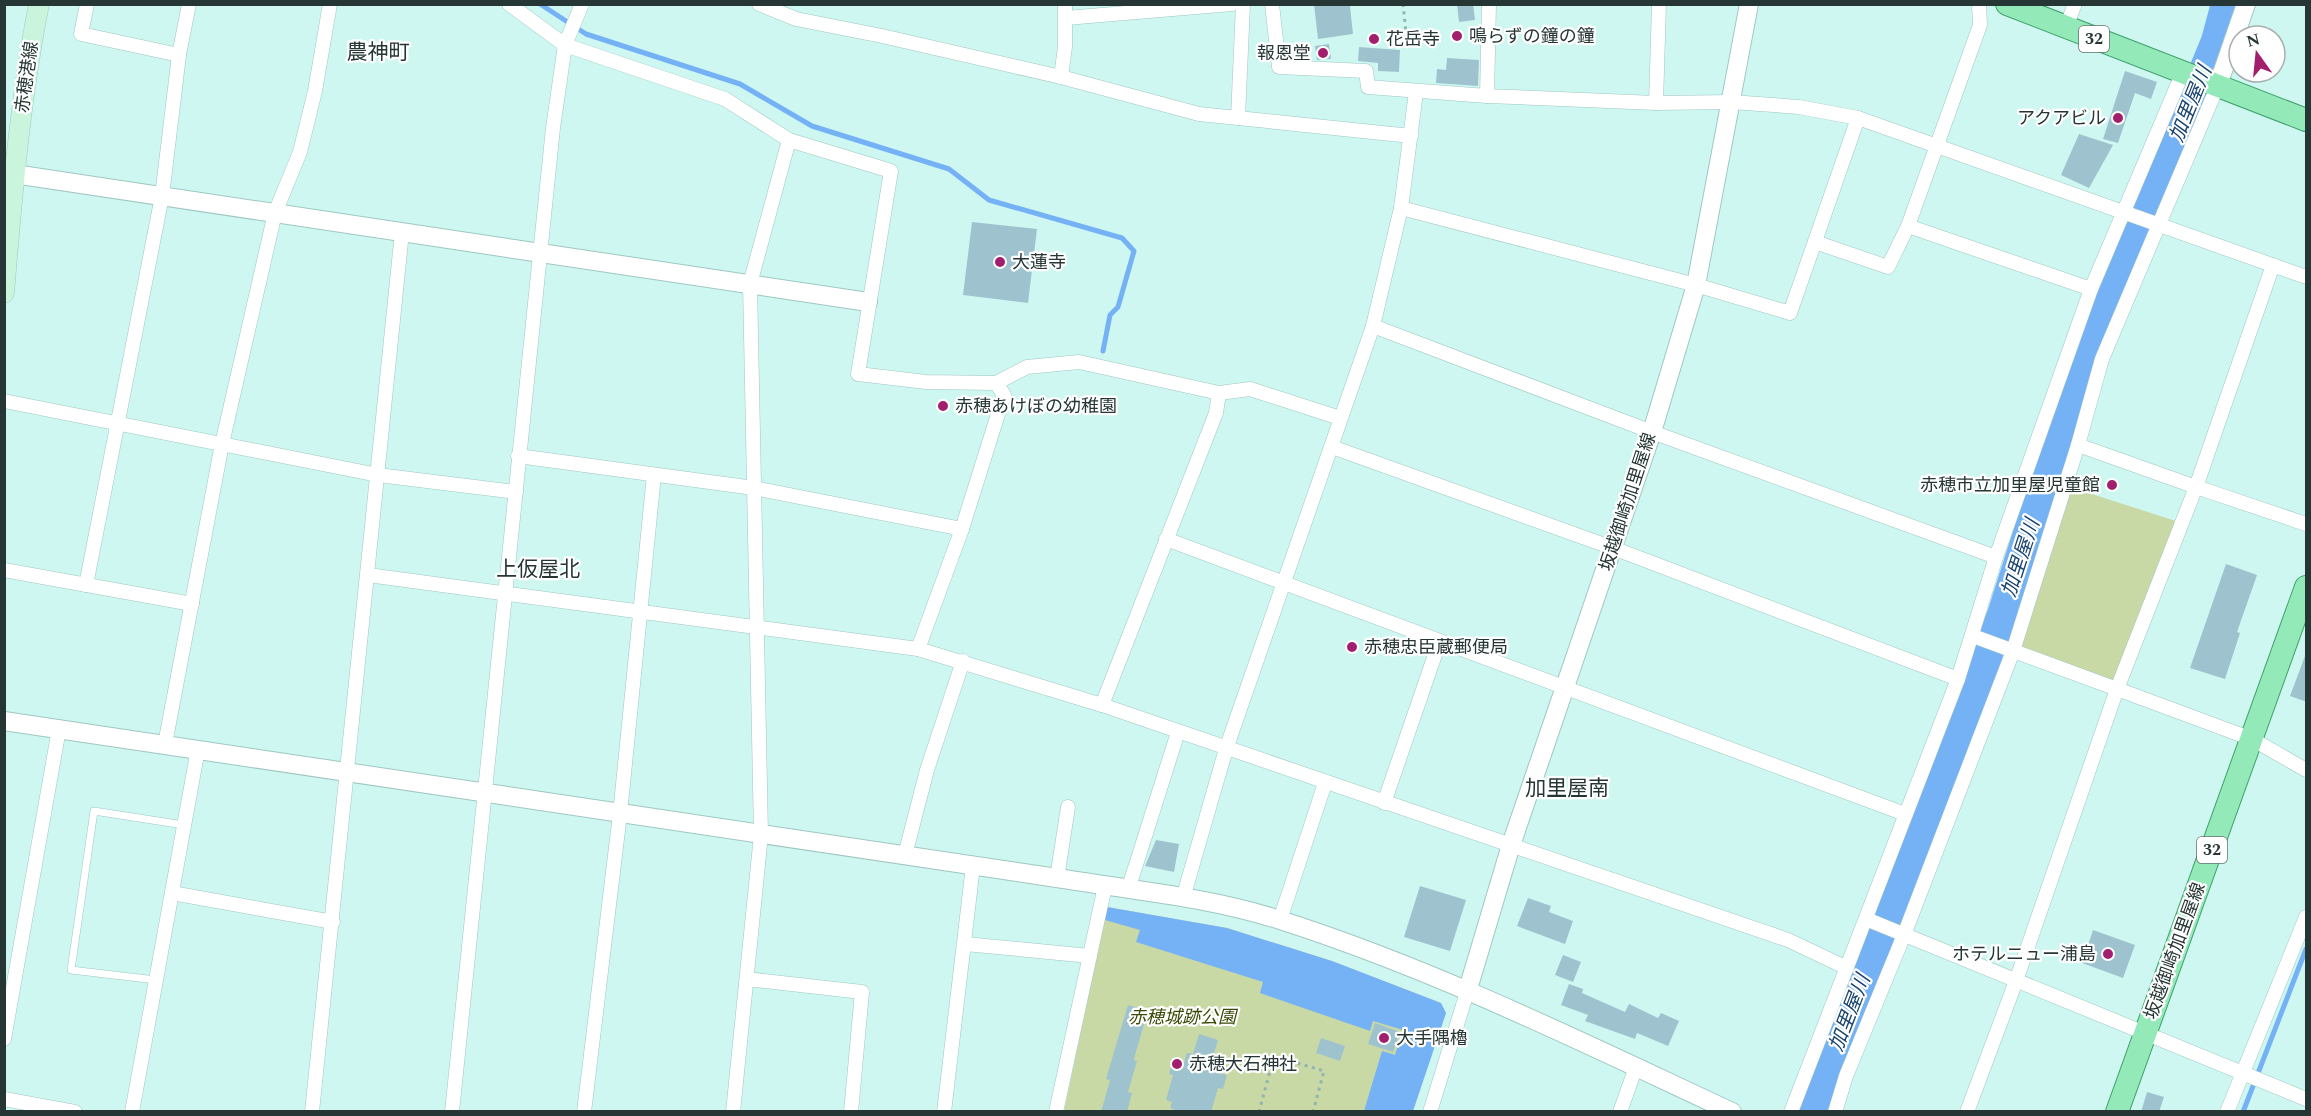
<svg xmlns="http://www.w3.org/2000/svg" width="2311" height="1116" viewBox="0 0 2311 1116" font-family="Spectral,'Noto Sans JP',serif">
<rect width="100%" height="100%" fill="#cff7f2"/>
<g fill="#c9d9a5">
<path d="M2064,485l118,38 -65,166 -104,-38z"/>
<path d="M1107,907l120,21 105,33 109,42 5,10 -33,98 -349,1z"/>
</g>
<path fill="#75b2f5" d="M1107,907l120,21 105,33 109,42 5,10 -33,98h-49l18,-60 13,4 8,-25 -30,-9 -3,10 -110,-38 3,-11 -127,-40 4,-12 -35,-10z"/>
<g fill="none" stroke-linecap="round" stroke-linejoin="round">
<g stroke="#75b2f5" stroke-width="5">
<path d="M540,4l46,30 154,50 72,42 137,43 40,31 133,38 12,13 -16,56 -8,8 -7,36"/>
<path d="M2243,1112l63,-163"/>
</g>
<path stroke="#75b2f5" stroke-width="32" d="M1812,1112l191,-497 75,-235 139,-339 10,-37"/>
</g>
<g fill="#9ec3cf">
<path d="M1314,4l36,2 3,28 -35,5z"/>
<path d="M1457,4h16l2,16 -16,2z"/>
<path d="M1329,44l2,15 -14,1 -2,-14z"/>
<path d="M1359,47l41,3 -1,22 -21,-1v-8l-20,-2z"/>
<path d="M1447,58l32,2 -1,26 -42,-3 1,-14 9,1z"/>
<path d="M2125,71l32,11 -6,17 -16,-6 -17,50 -15,-4z"/>
<path d="M2079,134l34,11 -24,43 -28,-13z"/>
<path d="M972,222l65,7 -9,74 -65,-8z"/>
<path d="M2226,564l31,11 -20,57 3,1 -15,46 -35,-11z"/>
<path d="M2305,656h2v46l-17,-6z"/>
<path d="M1156,840l23,4 -5,28 -29,-6z"/>
<path d="M1420,886l46,14 -16,51 -46,-14z"/>
<path d="M1528,898l23,8 -2,6 24,9 -8,23 -48,-18z"/>
<path d="M2093,930l42,15 -12,33 -41,-15z"/>
<path d="M1563,955l18,7 -8,20 -18,-7z"/>
<path d="M1569,984l14,5 -1,4 43,19 4,-8 29,14 3,-5 18,8 -11,25 -31,-13 -2,6 -50,-18 3,-6 -27,-10z"/>
<path d="M1128,1005l20,6 -13,44 -1,5 3,1 -9,31 4,1 -5,19h-26l9,-32 -4,-1z"/>
<path d="M1375,1023l25,9 -7,20 -25,-8z"/>
<path d="M1199,1034l19,6 -6,20 6,2 -4,10 13,3 -4,14 -5,-1 -7,24h-31l-10,-4 2,-6 -6,-2 7,-25 -4,-1 4,-14 11,3 3,-10 6,1z"/>
<path d="M1321,1038l24,8 -5,15 -24,-8z"/>
<path d="M2147,1092l17,5 -5,15h-18z"/>
</g>
<g fill="none" stroke-linecap="round" stroke-linejoin="round">
<g stroke="#9fc7c2" stroke-width="8">
<path id="service" d="M156,980l-85,-10 23,-159 90,14"/>
</g>
<g stroke="#9fc7c2" stroke-width="15">
<g id="minor">
<path d="M87,4l-6,30 98,21"/>
<path d="M509,4l56,41 160,54 64,41 102,31 -33,203 68,8 70,1 31,-16 52,-5 140,31 31,-4 90,29"/>
<path d="M759,4l37,15 86,17 179,41 138,37 212,22"/>
<path d="M1272,4l7,63 87,4 2,16 119,9"/>
<path d="M1489,4l-2,92 169,7 75,-1 68,5 59,11 448,159"/>
<path d="M1979,4l1,21 -72,201 183,63 92,-217"/>
<path d="M1066,18l166,-14"/>
<path d="M2065,29l10,-25"/>
<path d="M1061,77l4,-30v-43"/>
<path d="M1656,103l3,-99"/>
<path d="M1238,118l5,-114"/>
<path d="M1401,208l295,77 94,28 68,-195"/>
<path d="M1815,242l73,25 20,-41"/>
<path d="M2273,265l-77,222 110,37"/>
<path d="M1373,326l279,106 344,125"/>
<path d="M4,401l374,74 138,17"/>
<path d="M2078,445l118,42 -79,202 135,50 54,31"/>
<path d="M1332,447l281,101 345,131"/>
<path d="M518,456l236,32 208,41"/>
<path d="M1166,539l739,275"/>
<path d="M4,570l188,34"/>
<path d="M368,575l550,74 184,56 686,235 57,27"/>
<path d="M86,585l76,-389 17,-141 10,-51"/>
<path d="M918,649l44,-120 42,-134 -8,-12"/>
<path d="M1102,705l114,-292 3,-20"/>
<path d="M165,744l57,-300 53,-231 25,-61 15,-61 15,-87"/>
<path d="M1384,803l55,-160"/>
<path d="M905,855l22,-85 36,-109"/>
<path d="M1057,878l11,-71"/>
<path d="M1128,890l50,-158"/>
<path d="M172,893l161,29"/>
<path d="M1183,898l43,-149 147,-423 28,-118 15,-116"/>
<path d="M1866,919l440,180"/>
<path d="M1280,920l45,-137"/>
<path d="M965,944l125,12"/>
<path d="M747,979l115,13 -11,120"/>
<path d="M4,1039l55,-310"/>
<path d="M4,1099l71,13"/>
<path d="M132,1112l66,-363"/>
<path d="M312,1112l90,-880"/>
<path d="M452,1112l101,-984 12,-83 17,-41"/>
<path d="M584,1112l36,-298 34,-339"/>
<path d="M733,1112l28,-277 -11,-551 39,-144"/>
<path d="M944,1112l29,-246"/>
<path d="M1056,1112l49,-226"/>
<path d="M1430,1112l38,-123"/>
<path d="M1620,1112l16,-45"/>
<path d="M1791,1112l167,-433 38,-122 95,-268"/>
<path d="M1835,1112l11,-36 58,-141 109,-284 65,-206 24,-86 116,-274"/>
<path d="M1967,1112l49,-131 101,-292 -144,-53"/>
<path d="M2227,1112l79,-195"/>
</g>
</g>
<g stroke="#9fc7c2" stroke-width="20">
<g id="tertiary">
<path d="M2218,85l28,-81"/>
<path d="M14,174l854,128"/>
<path d="M4,721l1053,157c74,12 151,19 223,42 156,50 304,123 452,192"/>
<path d="M1468,989l43,-144 141,-413 44,-147 53,-281"/>
</g>
</g>
<g stroke="#9fc7c2" stroke-width="21">
<path id="secondary" d="M4,293c8,-97 16,-193 35,-289"/>
</g>
<g stroke="#3fa16b" stroke-width="24">
<g id="primary">
<path d="M2007,4l299,116"/>
<path d="M2117,1112l189,-525"/>
</g>
</g>
<g stroke="#94b3af" stroke-width="3" stroke-dasharray="3 4.5" stroke-linecap="butt">
<path d="M1403,4l3,29"/>
<path d="M1259,1112l15,-56 50,15 -11,41"/>
</g>
<use href="#service" stroke="#fff" stroke-width="7"/>
<use href="#minor" stroke="#fff" stroke-width="14"/>
<use href="#tertiary" stroke="#fff" stroke-width="18"/>
<use href="#secondary" stroke="#caf4dc" stroke-width="20"/>
<use href="#primary" stroke="#94e9b8" stroke-width="22"/>
</g>
<g fill="#a21f6e" stroke="#fff" stroke-width="2">
<circle cx="1457" cy="36" r="6"/>
<circle cx="1374" cy="39" r="6"/>
<circle cx="1323" cy="53" r="6"/>
<circle cx="2118" cy="118" r="6"/>
<circle cx="1000" cy="262" r="6"/>
<circle cx="943" cy="406" r="6"/>
<circle cx="2112" cy="485" r="6"/>
<circle cx="1352" cy="647" r="6"/>
<circle cx="2108" cy="954" r="6"/>
<circle cx="1384" cy="1038" r="6"/>
<circle cx="1177" cy="1064" r="6"/>
</g>
<g text-anchor="middle" dominant-baseline="central" stroke-width="4.5" stroke-linejoin="round" paint-order="stroke">
<g fill="#fff" stroke="#677271" stroke-width="1.5">
<rect x="2079" y="26" width="30" height="26" rx="4.5"/>
<rect x="2197" y="837" width="30" height="26" rx="4.5"/>
</g>
<g font-size="16" font-weight="bold" fill="#263634">
<text x="2094" y="39">32</text>
<text x="2212" y="850">32</text>
</g>
<g font-size="18" fill="#263634" stroke="#fff" text-anchor="start">
<text x="1469" y="36">鳴らずの鐘の鐘</text>
<text x="1386" y="39">花岳寺</text>
<text x="1311" y="53" text-anchor="end">報恩堂</text>
<text x="2106" y="118" text-anchor="end">アクアビル</text>
<text x="1012" y="262">大蓮寺</text>
<text x="955" y="406">赤穂あけぼの幼稚園</text>
<text x="2100" y="485" text-anchor="end">赤穂市立加里屋児童館</text>
<text x="1364" y="647">赤穂忠臣蔵郵便局</text>
<text x="2096" y="954" text-anchor="end">ホテルニュー浦島</text>
<text x="1396" y="1038">大手隅櫓</text>
<text x="1189" y="1064">赤穂大石神社</text>
</g>
<g font-size="18" fill="#263634" stroke="#fff">
<text transform="translate(27 77) rotate(-82)">赤穂港線</text>
<text transform="translate(1628 502) rotate(-72)">坂越御崎加里屋線</text>
<text transform="translate(2175 951) rotate(-70)">坂越御崎加里屋線</text>
</g>
<g font-size="18" font-style="italic" fill="#3b4a07" stroke="#fff">
<text x="1182" y="1017">赤穂城跡公園</text>
</g>
<g font-size="20" font-style="italic" fill="#1a4470" stroke="#fff">
<text transform="translate(2191 104) rotate(-68)">加里屋川</text>
<text transform="translate(2021 558) rotate(-72)">加里屋川</text>
<text transform="translate(1850 1013) rotate(-69)">加里屋川</text>
</g>
<g font-size="21" fill="#263634" stroke="#fff">
<text x="378" y="53">農神町</text>
<text x="538" y="570">上仮屋北</text>
<text x="1567" y="789">加里屋南</text>
</g>
</g>
<rect width="2311" height="1116" fill="none" stroke="#263634" stroke-width="12"/>
<g transform="translate(2257 54) rotate(345)"><circle r="28" fill="#ffffff" stroke="#a8afae" stroke-width="1.5"/>
<path d="M0-4.5L10 22L0 15L-10 22Z" fill="#a21f6e"/>
<text y="-9" font-size="16" font-weight="bold" text-anchor="middle" fill="#263634">N</text>
</g>
</svg>
